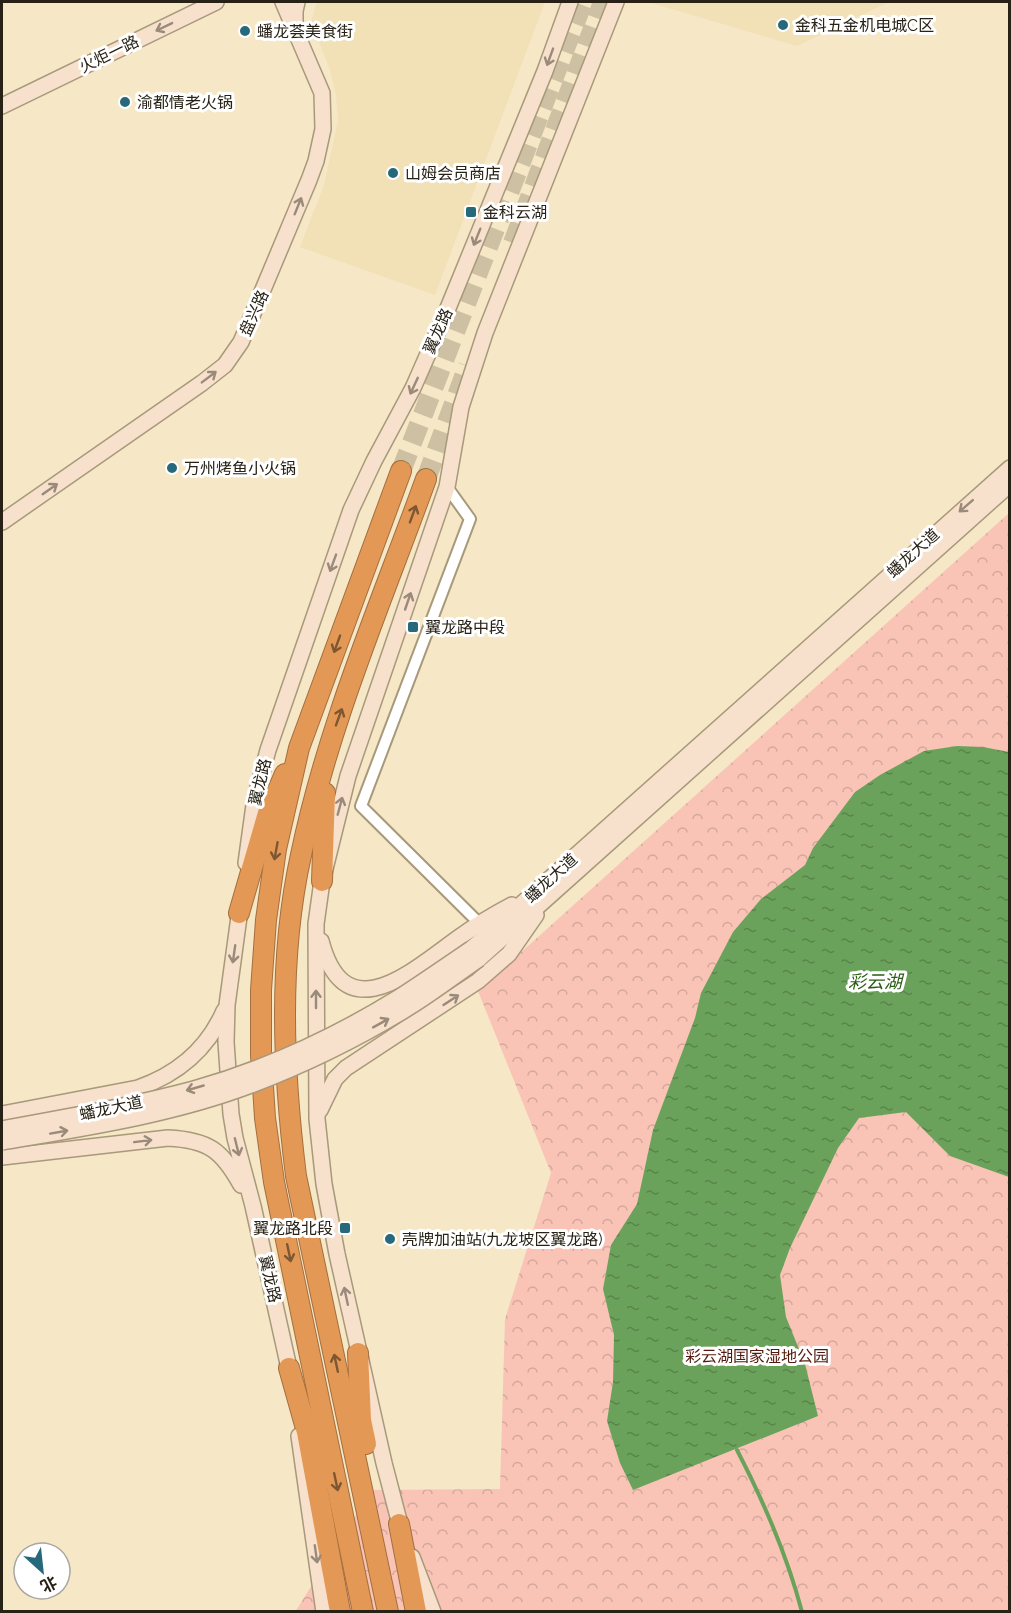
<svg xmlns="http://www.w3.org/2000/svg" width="1011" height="1613" viewBox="0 0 1011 1613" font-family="Raleway,'Noto Sans SC',sans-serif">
<defs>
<pattern id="forest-crowns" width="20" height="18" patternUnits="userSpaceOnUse" patternTransform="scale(1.5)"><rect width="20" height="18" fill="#f9c3b6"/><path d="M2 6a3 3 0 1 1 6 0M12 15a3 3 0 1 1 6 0" fill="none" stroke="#d5a79c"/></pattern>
<pattern id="water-ripples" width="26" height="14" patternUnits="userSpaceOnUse" patternTransform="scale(1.5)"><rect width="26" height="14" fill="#6ba25b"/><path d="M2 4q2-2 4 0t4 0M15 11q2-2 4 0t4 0" fill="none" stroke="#58844a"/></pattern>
</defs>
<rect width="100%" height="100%" fill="#f6e7c6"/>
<g fill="#f2e0b7">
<path d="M322,2h223l-110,293 -135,-48 24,-62 14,-64 -2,-26 -6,-25 -19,-48 5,-18z"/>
<path d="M652,2h237l-92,44 -146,-43z"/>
</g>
<path fill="url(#forest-crowns)" d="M1009,513v1098l-714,1 77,-122 128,-1 5,-170 46,-146 -73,-182z"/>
<path fill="url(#water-ripples)" d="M957,746l26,1 26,5v425l-59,-21 -44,-44 -47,6 -21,30 -48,100 -10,27 6,42 19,47 13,52 -185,74 -13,-27 -13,-42 6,-39 1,-47 -11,-46 8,-44 26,-41 16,-74 42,-112 6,-25 32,-61 28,-33 44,-34 8,-17 42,-56 25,-17 44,-24z"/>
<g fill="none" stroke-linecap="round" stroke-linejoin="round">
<path stroke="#6ba25b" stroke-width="4" d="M737,1450c27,52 50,105 65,162"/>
<g stroke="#cdc0a3" stroke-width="20" stroke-dasharray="20 10" stroke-linecap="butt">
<path d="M513,243l90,-241"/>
<path d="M401,471l182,-469"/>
<path d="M426,479l42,-113"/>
</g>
<g stroke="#a7997a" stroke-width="14">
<path id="street" d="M447,487l23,32 -109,287 118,117"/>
</g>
<g stroke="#a7997a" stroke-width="18">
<g id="secondary">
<path d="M295,26v-15l2,-9"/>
<path d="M2,106l214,-104"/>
<path d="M2,522l200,-139 23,-18 16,-23 68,-162 7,-19 7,-32 -1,-36 -39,-91"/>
<path d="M246,863l9,-65 13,-48 83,-240 23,-49 39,-73 33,-75 99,-242 25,-69"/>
<path d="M241,902l-14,103 -1,37 5,72 4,24 18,68 38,171"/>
<path d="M321,941c24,91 90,31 137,-3 17,-12 35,-23 54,-33"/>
<path d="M471,949l539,-481"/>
<path d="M479,959l531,-475"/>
<path d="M320,1110l15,-31 11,-11 132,-87 31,-27 27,-39"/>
<path d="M2,1114l136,-26c40,-14 69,-38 86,-77"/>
<path d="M2,1157l166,-19c40,2 54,12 73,47"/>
<path d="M299,1436l25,176"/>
<path d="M402,1532l-18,-69 -47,-209 -13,-70 -7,-65 -1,-195 6,-43 26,-105 99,-289 14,-80 24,-74 131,-331"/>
<path d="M412,1557l21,55"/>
</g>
</g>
<g stroke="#a26f3f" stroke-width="22">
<g id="highway">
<path d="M322,881l3,-88"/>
<path d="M239,913l29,-100 17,-39"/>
<path d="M358,1353l3,67 5,24"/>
<path d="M289,1368l18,64 33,180"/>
<path d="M399,1524l17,88"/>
<path d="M363,1612l-89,-430 -9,-64 -4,-63v-65l5,-70 10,-71 23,-101 102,-277"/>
<path d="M388,1612l-92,-436c-13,-105 -18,-217 5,-321 27,-130 80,-252 125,-376"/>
</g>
</g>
<use href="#street" stroke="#fff" stroke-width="10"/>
<use href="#secondary" stroke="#f7e0cc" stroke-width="15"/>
<use href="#highway" stroke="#e49855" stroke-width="20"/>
<g stroke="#a7997a" stroke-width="18" stroke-linecap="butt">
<g id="secondary-bridge">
<path d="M2,1129c64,-12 129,-23 192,-40 71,-20 142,-53 204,-91 25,-16 49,-33 73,-49"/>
<path d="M2,1142c82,-14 170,-27 249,-57 53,-20 104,-45 152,-74 26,-15 51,-35 76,-52"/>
</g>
</g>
<use href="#secondary-bridge" stroke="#f7e0cc" stroke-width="15"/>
</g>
<defs><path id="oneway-shaft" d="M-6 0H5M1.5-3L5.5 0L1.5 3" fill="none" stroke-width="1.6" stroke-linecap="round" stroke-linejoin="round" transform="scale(1.5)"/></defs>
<g stroke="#9a8a7a">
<use href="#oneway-shaft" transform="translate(164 27) rotate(154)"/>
<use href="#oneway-shaft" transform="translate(550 57) rotate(110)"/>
<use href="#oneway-shaft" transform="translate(298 206) rotate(-68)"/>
<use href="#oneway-shaft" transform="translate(477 237) rotate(112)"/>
<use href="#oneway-shaft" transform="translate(209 377) rotate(-37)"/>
<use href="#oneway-shaft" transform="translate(414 386) rotate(115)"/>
<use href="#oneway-shaft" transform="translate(50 489) rotate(-35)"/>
<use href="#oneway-shaft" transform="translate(966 506) rotate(139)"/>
<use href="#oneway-shaft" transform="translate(333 563) rotate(110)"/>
<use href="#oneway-shaft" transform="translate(408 601) rotate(-71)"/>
<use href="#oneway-shaft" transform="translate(340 806) rotate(-75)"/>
<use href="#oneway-shaft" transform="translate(234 954) rotate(98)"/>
<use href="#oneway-shaft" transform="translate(316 999) rotate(-90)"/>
<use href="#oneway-shaft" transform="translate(451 1000) rotate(-33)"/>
<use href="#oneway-shaft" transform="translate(381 1023) rotate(-29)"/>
<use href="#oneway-shaft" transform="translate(195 1088) rotate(164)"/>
<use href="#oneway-shaft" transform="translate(59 1132) rotate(-10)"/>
<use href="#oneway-shaft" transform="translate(143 1141) rotate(-7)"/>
<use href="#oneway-shaft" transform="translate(237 1147) rotate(76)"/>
<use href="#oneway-shaft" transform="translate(346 1296) rotate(-102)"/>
<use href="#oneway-shaft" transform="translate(316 1554) rotate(82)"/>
</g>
<g stroke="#7d5732">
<use href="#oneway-shaft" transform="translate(413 514) rotate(-70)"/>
<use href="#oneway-shaft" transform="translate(337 644) rotate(110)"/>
<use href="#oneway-shaft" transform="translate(339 717) rotate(-70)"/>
<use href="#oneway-shaft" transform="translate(276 851) rotate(100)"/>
<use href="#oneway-shaft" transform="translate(289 1253) rotate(78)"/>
<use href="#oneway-shaft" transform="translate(336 1363) rotate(-102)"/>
<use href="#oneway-shaft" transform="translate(336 1482) rotate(78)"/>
</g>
<g fill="#25697a" stroke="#fff" stroke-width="2">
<circle cx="783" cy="25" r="6"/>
<circle cx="245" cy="31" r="6"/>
<circle cx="125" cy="102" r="6"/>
<circle cx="393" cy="173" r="6"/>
<rect x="465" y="206" width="12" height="12" rx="3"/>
<circle cx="172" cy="468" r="6"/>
<rect x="407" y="621" width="12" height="12" rx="3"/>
<rect x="339" y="1222" width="12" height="12" rx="3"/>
<circle cx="390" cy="1239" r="6"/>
</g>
<g text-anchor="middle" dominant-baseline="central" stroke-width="6" stroke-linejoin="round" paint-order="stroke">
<g font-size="16" fill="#282216" stroke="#fff" text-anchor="start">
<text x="795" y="25">金科五金机电城C区</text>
<text x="257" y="31">蟠龙荟美食街</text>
<text x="137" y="102">渝都情老火锅</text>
<text x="405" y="173">山姆会员商店</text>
<text x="483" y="212">金科云湖</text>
<text x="184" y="468">万州烤鱼小火锅</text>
<text x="425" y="627">翼龙路中段</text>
<text x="333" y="1228" text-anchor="end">翼龙路北段</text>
<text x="402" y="1239">壳牌加油站(九龙坡区翼龙路)</text>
</g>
<g font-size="16" fill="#282216" stroke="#fff">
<text transform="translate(109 54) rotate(-26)">火炬一路</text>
<text transform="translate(254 313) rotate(-66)">盘兴路</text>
<text transform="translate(438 331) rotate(-66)">翼龙路</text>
<text transform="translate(913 553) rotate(-42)">蟠龙大道</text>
<text transform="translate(260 782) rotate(-77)">翼龙路</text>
<text transform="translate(551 878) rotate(-42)">蟠龙大道</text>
<text transform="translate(111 1108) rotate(-12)">蟠龙大道</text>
<text transform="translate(270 1279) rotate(77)">翼龙路</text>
</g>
<g font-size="16" fill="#52190c" stroke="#fff">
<text x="757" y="1356">彩云湖国家湿地公园</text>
</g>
<g font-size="18" font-style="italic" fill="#275c13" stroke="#fff">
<text x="875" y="981">彩云湖</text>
</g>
</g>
<rect width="1011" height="1613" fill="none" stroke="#282216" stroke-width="6"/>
<g transform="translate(42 1571) rotate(153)"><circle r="28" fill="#ffffff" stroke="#a9a7a2" stroke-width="1.5"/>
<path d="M0-4.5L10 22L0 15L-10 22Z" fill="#25697a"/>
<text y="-9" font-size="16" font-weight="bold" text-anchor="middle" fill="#282216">北</text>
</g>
</svg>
